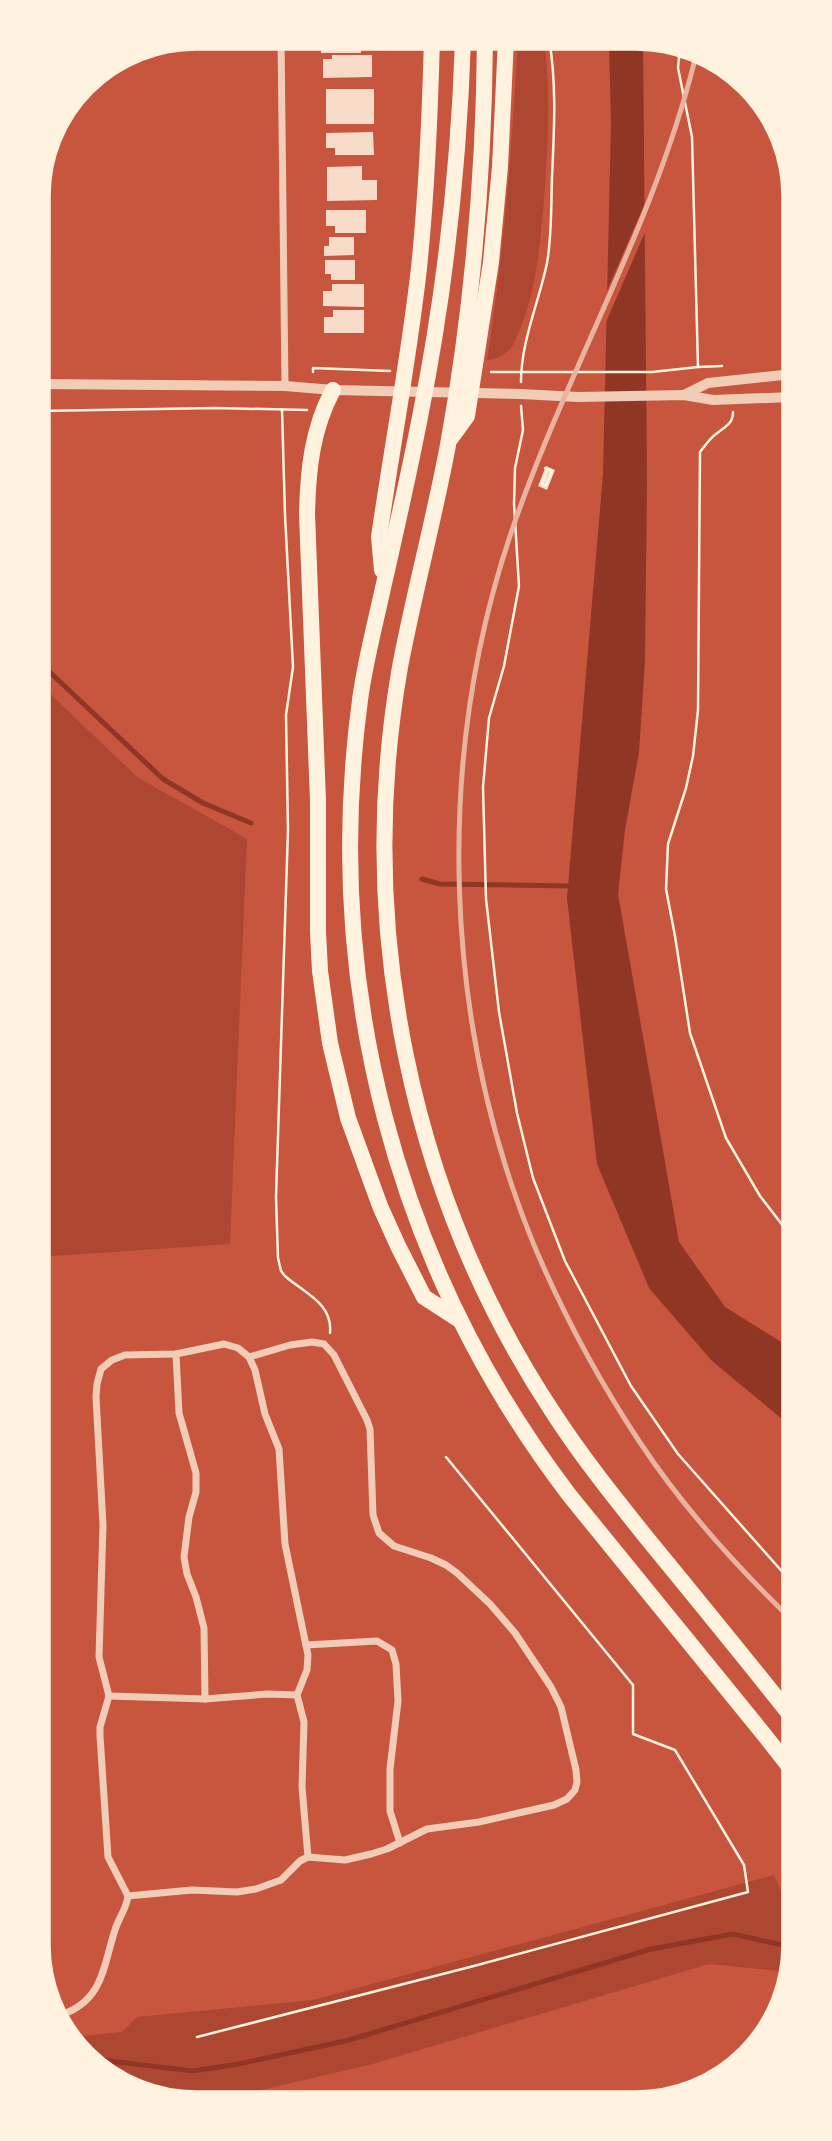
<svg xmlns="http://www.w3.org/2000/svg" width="832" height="2141" viewBox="0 0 832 2141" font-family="'Alegreya Sans',sans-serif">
<rect width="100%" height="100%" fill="#c8553d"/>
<g fill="#ae4732">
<path d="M518,39h26c7,54 4,106 0,160 -4,44 -7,89 -24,130 -3,7 -5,14 -10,20 -6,7 -14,10 -23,11 17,-107 25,-213 31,-321z"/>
<path d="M38,682l99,95 110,62 -17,405 -191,13z"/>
<path d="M774,1875c16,37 30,57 14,97l-79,-8 -340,101 -156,36h-48l-81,-43 -12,-21 50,-5 15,-15 176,-17z"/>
</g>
<path fill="#8f3625" d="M609,40h34l4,442 -2,178 -6,92 -14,78 -7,64 61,348 46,65 69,43v79l-82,-68 -63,-73 -52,-124 -30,-266 36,-424 8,-350z"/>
<path fill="#c8553d" d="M649,194v29l-46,106v-29z"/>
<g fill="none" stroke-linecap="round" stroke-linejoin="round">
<g stroke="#8f3625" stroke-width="5">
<path d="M38,661l125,118 40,24 48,20"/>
<path d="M422,879l18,5 132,2"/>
<path d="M84,2058l109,13 46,-7 110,-24 302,-91 82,-15 62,14"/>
</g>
</g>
<g fill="#f7dbc8">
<rect x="321" y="38" width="40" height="15"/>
<path d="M332,55h40v22l-49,1v-19h9z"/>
<rect x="326" y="89" width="48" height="35"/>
<path d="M373,132l1,23h-39v-7h-9v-15z"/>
<path d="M362,166v14h15v20l-50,1v-34z"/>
<path d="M326,210h40v23h-31v-7h-9z"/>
<path d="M329,237h25v18l-30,1v-10h5z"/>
<path d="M325,260h30v20h-24v-6h-6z"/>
<path d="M332,284h32v23l-41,-1v-15h9z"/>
<path d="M333,310h31v23h-40v-16h9z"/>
<path d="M546,466l9,4 -8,20 -9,-4z"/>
</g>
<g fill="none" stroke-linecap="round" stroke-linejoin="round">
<g stroke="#fff3e0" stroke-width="2.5">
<path d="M680,47l-2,21 14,69 6,230 24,-1"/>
<path d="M313,372v-4l77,3"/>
<path d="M491,372h161l46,-5"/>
<path d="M521,382c0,-41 18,-80 26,-119 5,-28 4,-58 5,-86 2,-45 5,-93 -3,-138"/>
<path d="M521,406l2,24 -8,38 -1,36 5,82 -15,80 -15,52 -6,69 3,112 13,113 18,101 16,65 32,83 66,125 47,68 116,131"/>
<path d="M282,410l3,105 8,152 -7,48 2,115 -12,367 2,61 3,13 4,5c19,17 48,27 45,57"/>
<path d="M37,411l179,-3 91,2"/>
<path d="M733,412c0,13 -9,15 -17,22 -7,5 -11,12 -16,18l-2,258 -5,46 -7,32 -18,56 -2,45 9,47 15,97 36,105 34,58 34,44"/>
<path d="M545,468l7,3 -6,15 -4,-2 5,-14"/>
<path d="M197,2037l273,-70 278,-75 -4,-27 -69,-115 -42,-16v-49l-187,-228"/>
</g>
<g stroke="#f1ccb7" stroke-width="7">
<path d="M281,37l4,349"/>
<path d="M312,1342l12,2 10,11 33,65 3,9 3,86 6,18 15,13 37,12 15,7 11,8 33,31 25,29 36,54 10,20 15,63 1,12 -2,8 -8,9 -13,6 -75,17 -52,7 -40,20 -16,5 -26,6 -37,-3 -8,4 -19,19 -25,9 -19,3 -45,-2 -64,6 -20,-39 -8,-121v-9l9,-31 -10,-39 4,-132 -7,-128 1,-13 4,-15 11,-9 13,-5 51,-1 48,-10 14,4 11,9 41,-12z"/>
<path d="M176,1354l3,59 17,60v19l-7,25 -5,40 3,17 9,23 8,31 1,71"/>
<path d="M249,1357l6,13 10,44 14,35 6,95 23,111 -1,15 -10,25 7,27 -2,65 6,70"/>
<path d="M306,1645l71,-4 15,9 4,14 2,37 -8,68v42l10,32"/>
<path d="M109,1696l96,3 63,-5 29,1"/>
<path d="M61,2015c44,-15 42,-51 55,-88 4,-11 11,-20 12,-31"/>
</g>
<g stroke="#f1ccb7" stroke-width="10">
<path d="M37,384l248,2 48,4 188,4 57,3 106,-2 29,5 79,-3"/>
<path d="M684,395l24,-12 84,-9"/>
</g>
<g stroke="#fff3e0" stroke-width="16">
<path d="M463,39c-4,127 -18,253 -43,378 -11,57 -24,114 -37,171 -8,37 -18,74 -23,112 -38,284 35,567 210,796l196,241 29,37"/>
<path d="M485,39c-1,136 -13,272 -37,406 -14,75 -34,148 -48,222 -45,258 9,528 154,747 28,43 60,83 92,123 50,61 100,122 149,184"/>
<path d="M333,390c-21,39 -25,80 -26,124l11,287v131l2,39 10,72 18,75 32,88 18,40 26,51 37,24"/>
<path d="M451,438l16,-22 24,-154 9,-95 6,-128"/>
<path d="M382,570l-3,-33c13,-90 30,-179 40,-269 8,-77 11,-153 13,-230"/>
</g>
<path stroke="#e9b49f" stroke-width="5" d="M696,55c-40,167 -130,316 -185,478 -77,228 -68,490 23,712 29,69 64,134 105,196 44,67 98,126 155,181"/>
</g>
<path d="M0 0H832V2141H0ZM196 49H636A147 147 0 0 1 783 196V1945A147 147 0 0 1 636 2092H196A147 147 0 0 1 49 1945V196A147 147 0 0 1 196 49Z" fill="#fff3e0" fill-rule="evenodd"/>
<path fill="none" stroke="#fff3e0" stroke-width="3.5" d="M196 49H636A147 147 0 0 1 783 196V1945A147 147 0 0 1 636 2092H196A147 147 0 0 1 49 1945V196A147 147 0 0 1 196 49Z"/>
</svg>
